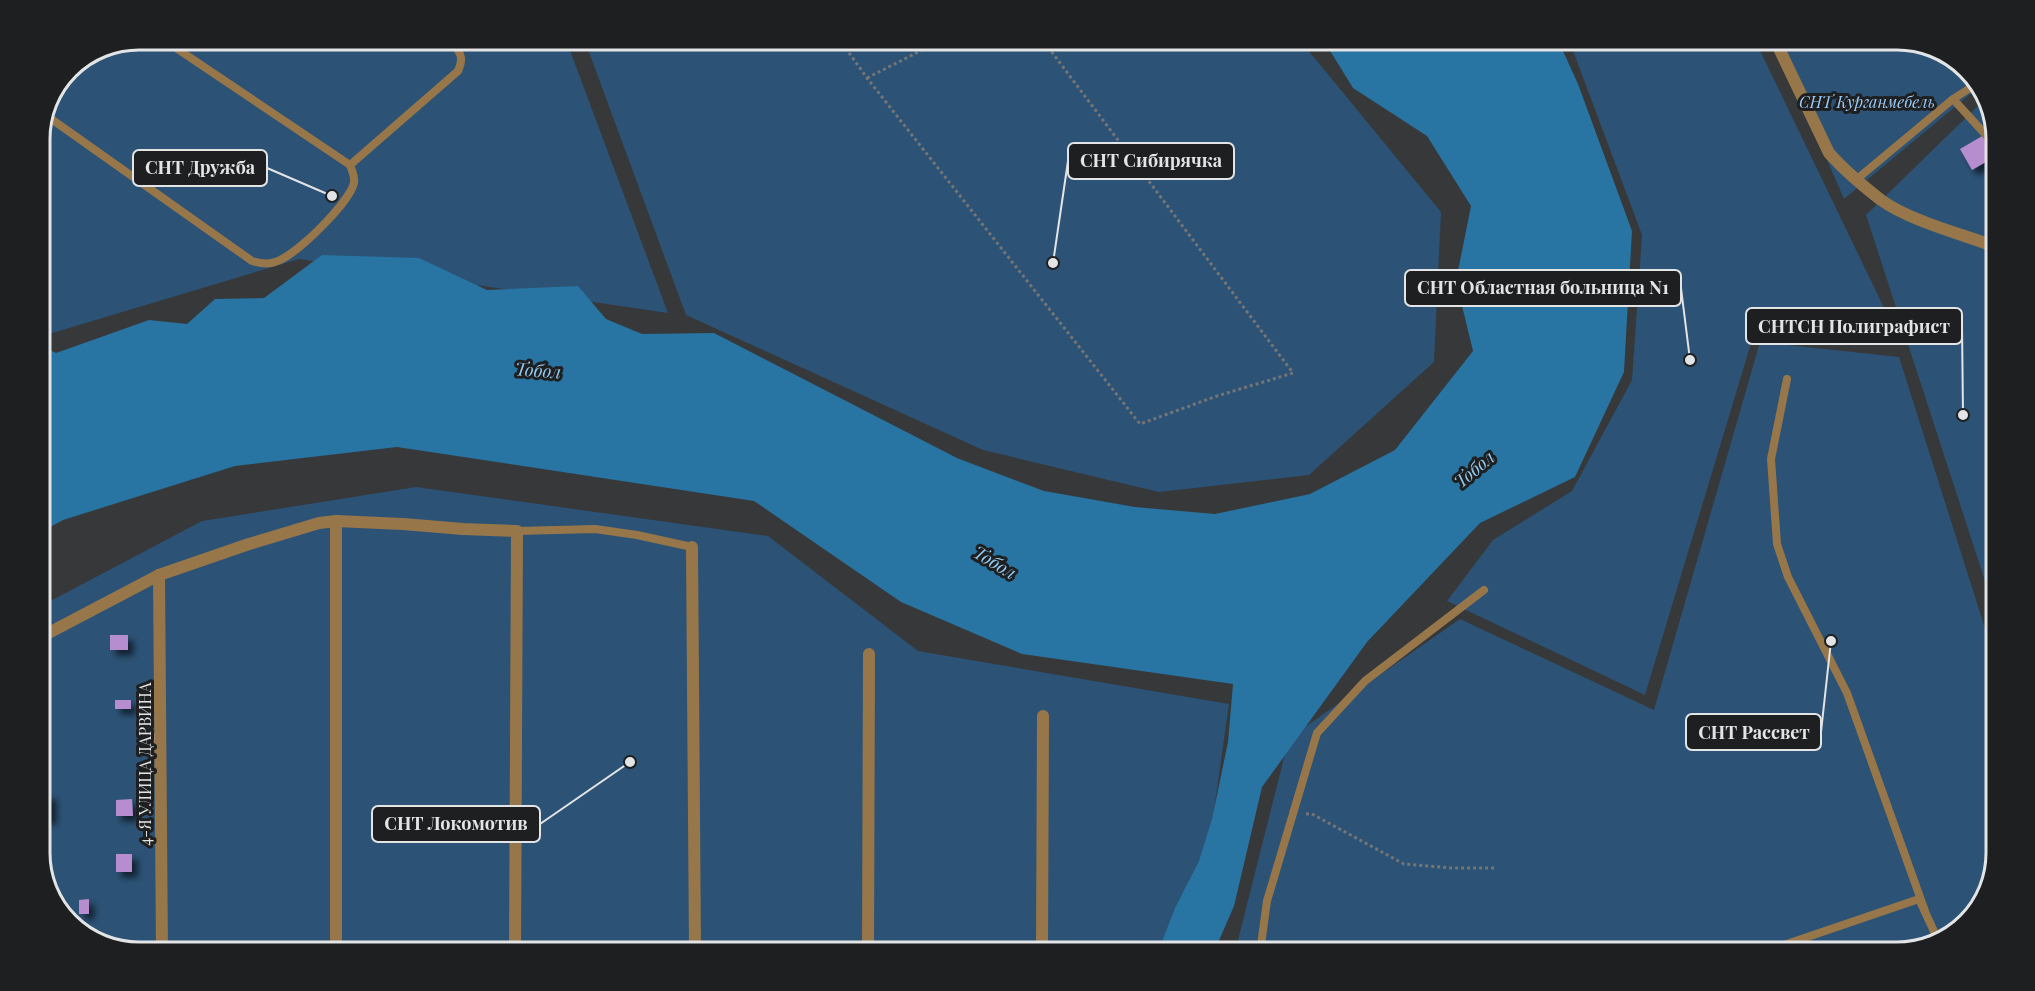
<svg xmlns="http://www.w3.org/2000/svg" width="2035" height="991" viewBox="0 0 2035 991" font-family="'Playfair Display',serif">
<defs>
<filter id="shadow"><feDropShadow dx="5.5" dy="5.5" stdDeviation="3" flood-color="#0009"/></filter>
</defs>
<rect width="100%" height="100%" fill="#36383a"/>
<g fill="#2c5275">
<path d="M1896,39l44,10 40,37 -136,113 -69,-159z"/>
<path d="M1569,40h186l145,301 -145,-11 -110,365 -198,-94 46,-61 79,-49 60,-111 10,-145z"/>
<path d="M1295,42l13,8 133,162 -7,150 -125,113 -150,17 -176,-42 -297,-135 -100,-271z"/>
<path d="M568,45l100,268 -369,-54 -260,78v-204l29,-65 33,-22z"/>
<path d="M1985,99l11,34v482l-130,-400z"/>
<path d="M1760,342l139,15 97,306v189l-10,44 -35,39 -54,17h-662l54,-214 171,-119 194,91z"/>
<path d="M416,487l352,49 150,115 311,53 -35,248h-1055l-44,-10 -39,-34 -17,-49v-252l163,-86z"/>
</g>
<path fill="#2874a2" d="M1558,40l20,44 54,147 -8,141 -49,105 -95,46 -113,119 -105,145 -28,119 -20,46h-56l17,-44 24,-47 13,-42 16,-77 5,-58 -211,-30 -121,-52 -147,-101 -357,-54 -162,19 -172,54 -24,13v-188l17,8 93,-33 38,4 28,-25 49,-1 58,-43 97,3 68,32 91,-4 28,33 36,15 72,-1 243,125 87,33 91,16 80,7 95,-20 85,-44 78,-99 -17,-70 15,-75 -44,-70 -74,-48 -29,-47z"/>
<g fill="#b68dce" filter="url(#shadow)">
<path d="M1984,135l12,21 -24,14 -12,-21z"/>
<rect x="110" y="635" width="18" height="15"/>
<rect x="115" y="700" width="16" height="9"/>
<path d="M140,733h16l1,10 -17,1z"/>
<rect x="39" y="794" width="12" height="25"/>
<path d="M132,799l1,17h-17v-16z"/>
<rect x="116" y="854" width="16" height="18"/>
<path d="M89,899v15h-10v-14z"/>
</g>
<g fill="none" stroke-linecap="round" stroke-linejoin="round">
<g stroke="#737577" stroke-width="3" stroke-dasharray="3 3" stroke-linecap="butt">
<path d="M842,43l25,35 273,346 77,-28 76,-23 -248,-330"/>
<path d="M867,78l69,-35"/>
<path d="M1306,814h6l92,50 47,4h46"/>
</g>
<g stroke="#97774a" stroke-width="8">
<path d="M173,46l177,119"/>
<path d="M1953,99l25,-16"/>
<path d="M47,116l205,145c7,2 16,4 23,1 21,-6 74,-59 79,-79 1,-7 -2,-12 -4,-18l108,-94c5,-11 4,-17 -4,-26"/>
<path d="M1857,179l96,-80 43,47"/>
<path d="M1787,379l-16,80 6,85 11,33 59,116 78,218"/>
<path d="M517,531l78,-2 42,6 55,12"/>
<path d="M1260,952l7,-51 50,-168 48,-52 119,-91"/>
<path d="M1763,952l156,-53 19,41"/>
</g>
<g stroke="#97774a" stroke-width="12">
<path d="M1775,40l54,113c15,17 34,33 52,47 29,21 81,34 115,47"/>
<path d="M692,547l3,405"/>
<path d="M159,575l3,377"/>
<path d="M39,638l120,-63 90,-31 70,-21 17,-2 67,3 60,5 54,2 -2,421"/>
<path d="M336,952v-431"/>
<path d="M868,952l1,-298"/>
<path d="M1042,952l1,-236"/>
</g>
</g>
<g text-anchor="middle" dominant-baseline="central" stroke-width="6" stroke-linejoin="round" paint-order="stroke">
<g font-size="16" font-style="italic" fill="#9ccaf7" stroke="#1e1f20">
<text x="1867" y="101">СНТ Курганмебель</text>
</g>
<g font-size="16" fill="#e3e4e6" stroke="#1e1f20">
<text transform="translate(144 764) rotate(-90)">4-Я УЛИЦА ДАРВИНА</text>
</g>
<g font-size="18" font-style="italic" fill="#94cbf2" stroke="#1e1f20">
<text transform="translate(538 370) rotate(4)">Тобол</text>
<text transform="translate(1474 469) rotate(-40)">Тобол</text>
<text transform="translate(995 562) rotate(31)">Тобол</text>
</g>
</g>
<path d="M0 0H2035V991H0ZM139 50H1897A89 89 0 0 1 1986 139V853A89 89 0 0 1 1897 942H139A89 89 0 0 1 50 853V139A89 89 0 0 1 139 50Z" fill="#1e1f20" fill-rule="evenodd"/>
<path fill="none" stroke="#e3e4e6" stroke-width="3" d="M139 50H1897A89 89 0 0 1 1986 139V853A89 89 0 0 1 1897 942H139A89 89 0 0 1 50 853V139A89 89 0 0 1 139 50Z"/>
<path fill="none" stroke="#e3e4e6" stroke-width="2" d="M1053 263L1068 161M332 196L267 168M1690 360L1681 288M1963 415L1962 326M1831 641L1821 732M630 762L540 824"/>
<g fill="#e3e4e6" stroke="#1e1f20" stroke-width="2">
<circle cx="1053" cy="263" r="6"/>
<circle cx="332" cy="196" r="6"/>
<circle cx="1690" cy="360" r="6"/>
<circle cx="1963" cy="415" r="6"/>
<circle cx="1831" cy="641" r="6"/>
<circle cx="630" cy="762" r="6"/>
</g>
<g fill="#1e1f20" stroke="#e3e4e6" stroke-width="2">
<rect x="1068" y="143" width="166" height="36" rx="6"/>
<rect x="133" y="150" width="134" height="36" rx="6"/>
<rect x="1405" y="270" width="276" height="36" rx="6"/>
<rect x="1746" y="308" width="216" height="36" rx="6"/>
<rect x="1686" y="714" width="135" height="36" rx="6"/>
<rect x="372" y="806" width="168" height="36" rx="6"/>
</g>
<g font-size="18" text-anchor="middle" font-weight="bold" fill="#e3e4e6">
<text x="1151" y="167">СНТ Сибирячка</text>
<text x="200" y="174">СНТ Дружба</text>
<text x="1543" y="294">СНТ Областная больница N1</text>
<text x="1854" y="333">СНТСН Полиграфист</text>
<text x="1754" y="739">СНТ Рассвет</text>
<text x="456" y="830">СНТ Локомотив</text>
</g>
</svg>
